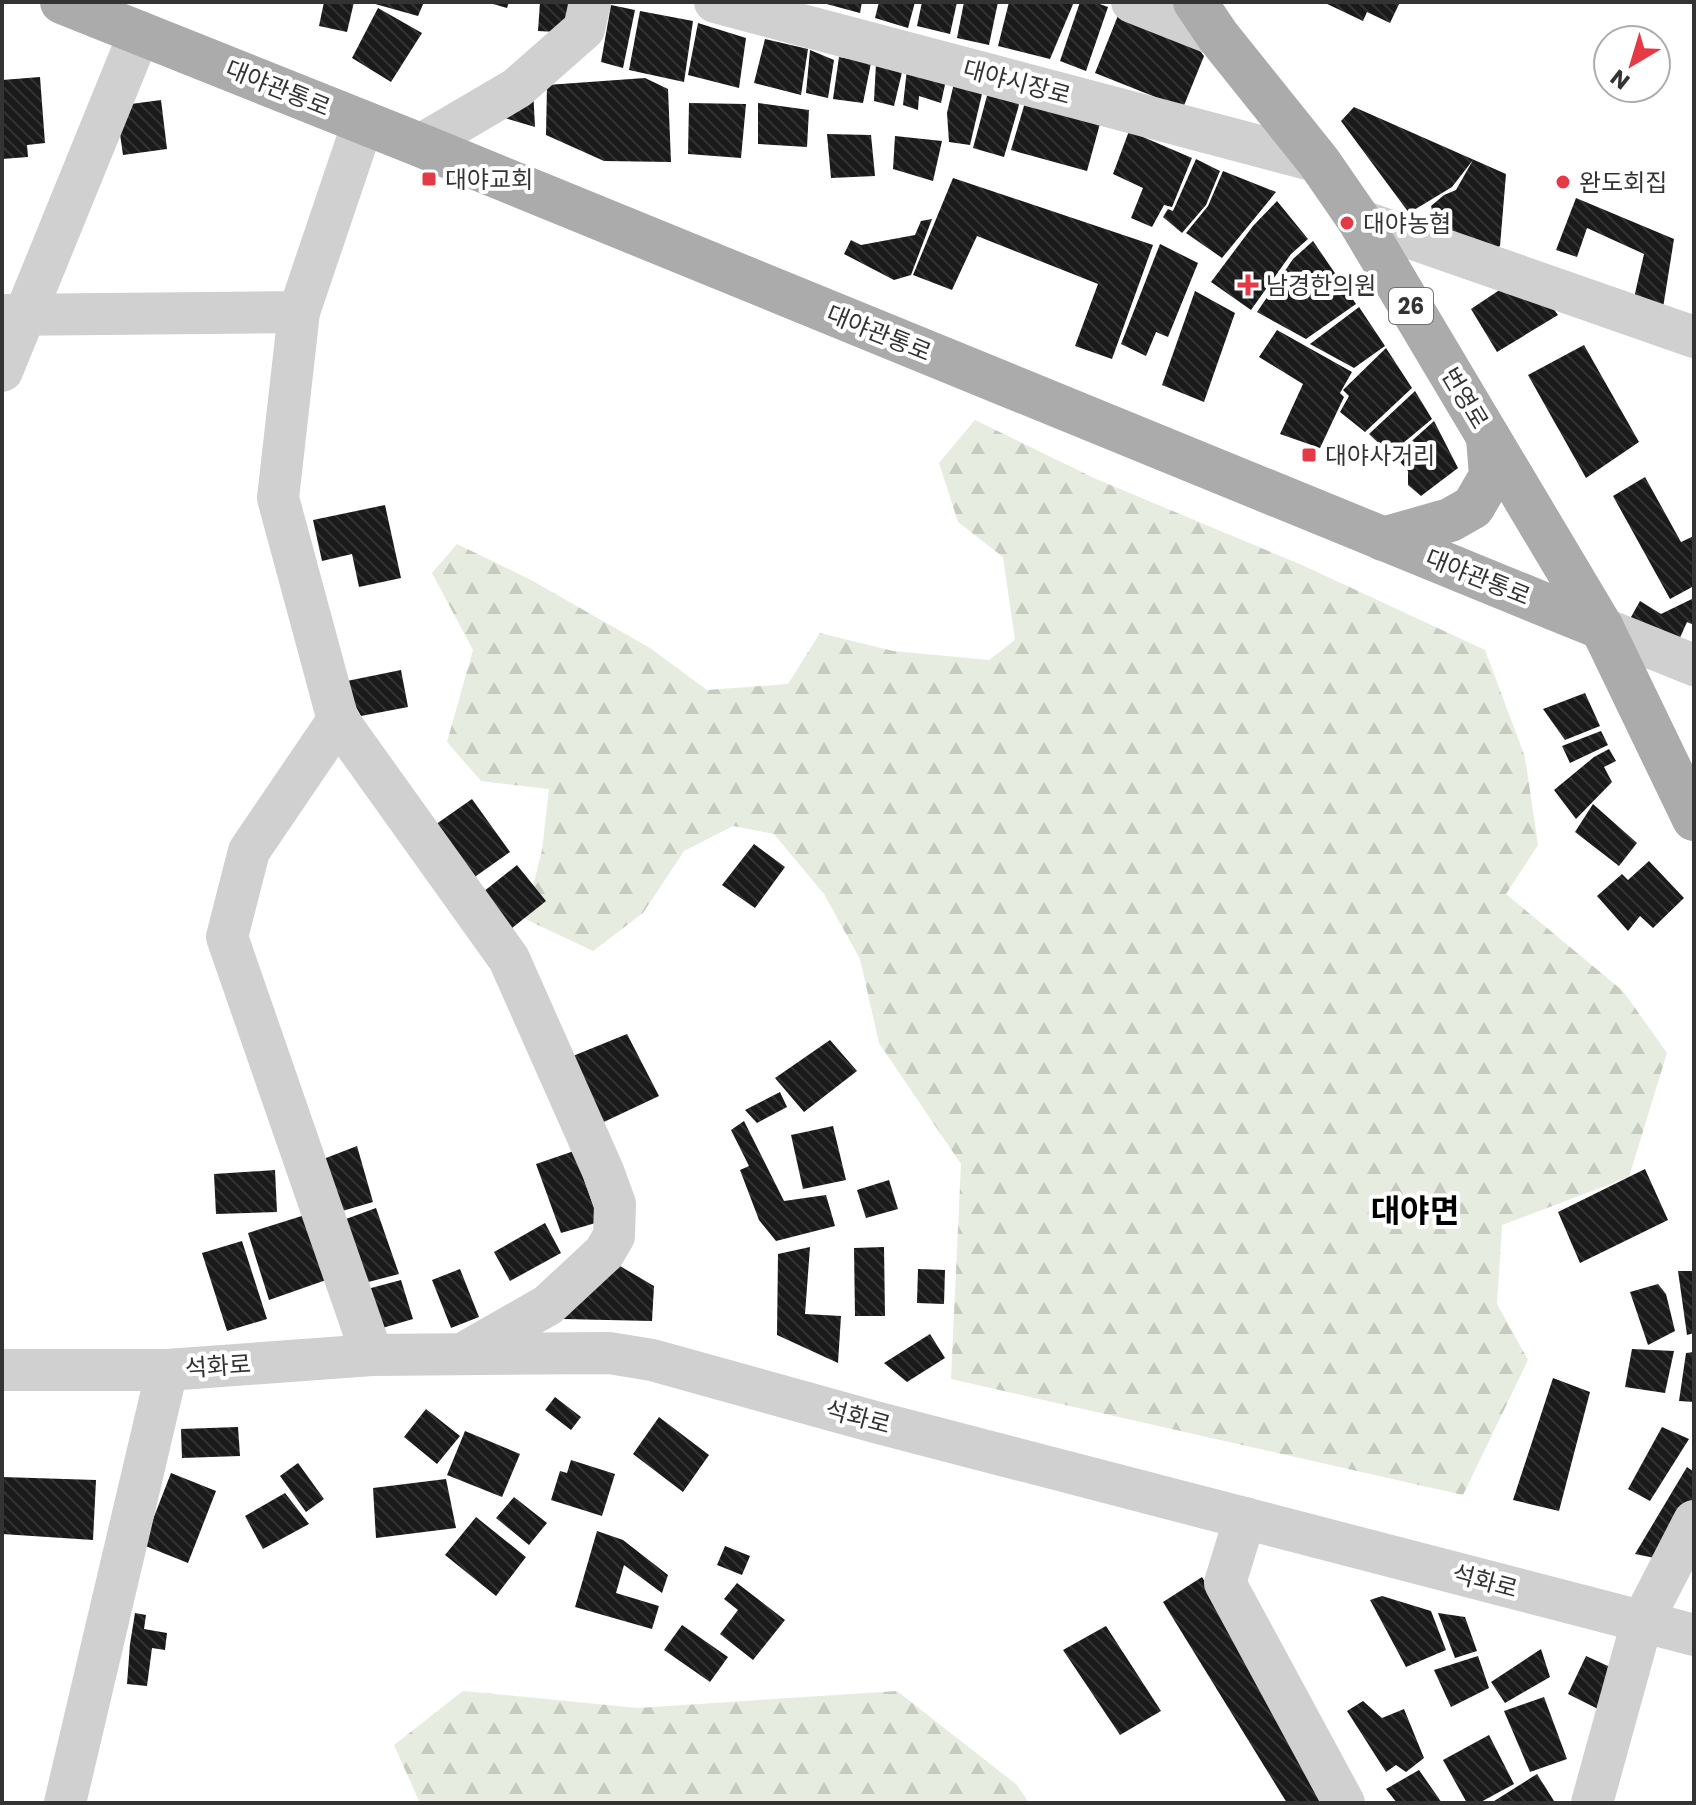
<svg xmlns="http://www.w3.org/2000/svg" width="1696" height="1805" viewBox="0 0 1696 1805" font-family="Poppins,'Noto Sans KR',sans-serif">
<defs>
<pattern id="forest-firs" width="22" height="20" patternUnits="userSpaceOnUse" patternTransform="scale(2)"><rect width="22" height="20" fill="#e6ecdf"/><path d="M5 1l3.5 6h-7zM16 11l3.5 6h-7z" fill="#c6cbc0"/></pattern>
<pattern id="building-back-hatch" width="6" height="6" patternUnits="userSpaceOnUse" patternTransform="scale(2)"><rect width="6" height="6" fill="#1a1a1a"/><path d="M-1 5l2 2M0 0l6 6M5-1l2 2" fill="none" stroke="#333"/></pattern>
</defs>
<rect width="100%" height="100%" fill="#fff"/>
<g fill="url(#forest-firs)">
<path d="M975,420l121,59 206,86 183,85 40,107 13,88 -32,49 117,97 44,62 -38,124 -127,48 -5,79 31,56 -65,135 -512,-116 10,-215 -82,-121 -19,-84 -36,-65 -50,-60 -41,-8 -49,25 -41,62 -50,38 -68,-32 17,-69 7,-61 -68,-8 -34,-39 26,-92 -41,-77 25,-29 74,36 119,68 57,42 81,-6 32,-51 73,18 96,9 26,-20 -12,-83 -45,-35 -19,-59z"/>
<path d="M463,1691l175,17 259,-17 120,94 12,18h-609l-26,-58z"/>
</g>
<g fill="url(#building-back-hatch)">
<path d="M324,2h30l-7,30 -28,-6z"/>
<path d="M368,2h56l-6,14z"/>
<path d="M486,2h23l-2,6z"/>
<path d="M540,2h44l-10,31 -36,-2z"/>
<path d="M819,2h43l-2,11z"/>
<path d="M879,2h36l-7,26 -33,-10z"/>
<path d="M922,2h35l-7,32 -33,-8z"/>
<path d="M964,2h34l-9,43 -32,-7z"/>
<path d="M1009,2h65l-24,57 -52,-13z"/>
<path d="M1080,2h14l14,5 -22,64 -26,-10z"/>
<path d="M1323,2h77l-10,21 -23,-11 -4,9z"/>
<path d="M611,5l24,5 -12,58 -22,-6z"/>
<path d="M378,8l44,25 -31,49 -39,-24z"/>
<path d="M1121,8l67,27 16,21 -21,52 -88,-35z"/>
<path d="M640,11l53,10 -9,61 -55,-12z"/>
<path d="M698,23l48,15 -7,50 -51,-13z"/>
<path d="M765,39l43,10 -7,46 -47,-12z"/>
<path d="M810,50l24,10 -6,38 -22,-5z"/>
<path d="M839,57l32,6 -8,40 -30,-4z"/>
<path d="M876,63l27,5 -9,38 -20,-5z"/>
<path d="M907,69l39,11 -5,23 -22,-7 -1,14 -15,-5z"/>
<path d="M40,77l5,66 -18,2 1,12 -26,2v-79z"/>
<path d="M645,78l23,11 3,73 -67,-1 -58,-26 1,-50z"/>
<path d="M954,83l28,11 -12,51 -21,-3 -2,-29z"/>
<path d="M533,89l2,38 -40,-12z"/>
<path d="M988,92l28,7 3,6 -15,52 -31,-9z"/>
<path d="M1026,99l75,21 -14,51 -76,-21z"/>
<path d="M161,100l6,49 -44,6 -7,-49z"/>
<path d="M689,103l57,1 -5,54 -53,-4z"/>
<path d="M758,103l51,7 -2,37 -49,-3z"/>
<path d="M1354,107l152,67 -6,72 -25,11 -36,-18 -8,-33 13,-11 12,-5 17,-30 -21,27 -43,26 -68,-92z"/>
<path d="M1129,131l63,27 -20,49 -8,-2 -12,22 -21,-9 12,-30 -30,-14z"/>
<path d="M827,134l44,1 4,41 -44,2z"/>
<path d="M895,136l47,5 -9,40 -40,-12z"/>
<path d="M1196,159l24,12 -14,34 -24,28 -19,-16 5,-8 5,2z"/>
<path d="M1223,171l53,21 -54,66 -36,-25 22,-27z"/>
<path d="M953,178l200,67 -41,114 -37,-13 23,-62 -121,-48 -25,54 -39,-15z"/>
<path d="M1576,198l98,41 -11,69 -29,-10 10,-44 -57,-26 -10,29 -21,-7z"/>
<path d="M1277,201l31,38 -17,15 -40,56 -40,-28 42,-56z"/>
<path d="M932,219l-21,56 -17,5 -50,-26 7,-14 10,5 54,-10 6,-14z"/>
<path d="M1313,241l43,63 -50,35 -49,-27 36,-53z"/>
<path d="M1160,244l38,19 -30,74 -12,-5 -10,24 -25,-12z"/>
<path d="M1501,289l48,14 9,12 -61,37 -26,-43z"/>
<path d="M1195,291l40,22 -31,89 -42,-17z"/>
<path d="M1359,307l26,39 -31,22 -44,-24z"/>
<path d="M1277,330l75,42 -12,21 4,4 -24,51 -40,-14 23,-50 -44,-27z"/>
<path d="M1584,345l55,97 -53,36 -58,-103z"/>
<path d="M1386,348l26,40 -47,44 -25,-20 9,-16 -6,-6z"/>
<path d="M1415,391l17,28 -42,35 -21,-20z"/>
<path d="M1434,421l24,47 -37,28 -13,-11v-14l-13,-15z"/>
<path d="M1645,477l36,65 13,-6v50l-24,13 -57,-103z"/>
<path d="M385,505l16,73 -42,9 -7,-33 -30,7 -9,-41z"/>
<path d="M1694,598v27l-7,-3 -13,29 -48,-25 14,-25 21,13z"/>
<path d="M401,670l7,37 -47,9 -19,-34z"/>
<path d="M1585,693l15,33 -35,14 -22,-31z"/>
<path d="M1601,731l7,14 -38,18 -8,-17z"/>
<path d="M1609,749l7,12 -12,6 8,15 -36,37 -22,-29 40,-33z"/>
<path d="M472,799l38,53 -41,29 -37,-54z"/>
<path d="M1593,804l44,39 -18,23 -44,-34z"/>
<path d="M754,844l31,23 -30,41 -33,-23z"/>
<path d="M1649,861l35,37 -31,30 -13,-12 -12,15 -31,-35 25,-22 6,6z"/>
<path d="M517,865l29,36 -39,31 -29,-36z"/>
<path d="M627,1034l32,62 -68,32 -28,-68z"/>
<path d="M830,1040l27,31 -53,41 -29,-34z"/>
<path d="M780,1092l7,15 -30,16 -12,-13z"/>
<path d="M744,1121l40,80 42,-6 9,31 -59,15 -17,-21 -19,-50 9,-4 -18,-36z"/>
<path d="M833,1126l13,54 -43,9 -12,-54z"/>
<path d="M357,1146l16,56 -41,12 -19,-51z"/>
<path d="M574,1151l25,71 -38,11 -25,-69z"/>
<path d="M1645,1169l23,51 -88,43 -22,-51z"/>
<path d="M275,1170l2,42 -61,2 -2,-40z"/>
<path d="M889,1180l9,29 -32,9 -9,-28z"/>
<path d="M376,1208l23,66 -42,11 -22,-62z"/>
<path d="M305,1215l24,64 -60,21 -21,-67z"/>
<path d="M545,1223l16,30 -51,28 -16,-29z"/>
<path d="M242,1241l25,78 -40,12 -25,-78z"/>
<path d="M810,1247l-5,67 36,2 -3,47 -61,-28 1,-81z"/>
<path d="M884,1247l1,69h-30l-1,-68z"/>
<path d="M613,1262l41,24 -2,35 -89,-2z"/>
<path d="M460,1269l19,48 -28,11 -19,-48z"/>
<path d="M918,1269l27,1 -1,34 -27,-1z"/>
<path d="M1678,1271h16v62l-7,2z"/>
<path d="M401,1280l12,39 -41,12 -12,-40z"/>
<path d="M1658,1284l8,10 9,37 -27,14 -18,-53z"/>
<path d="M930,1334l15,24 -38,24 -23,-19z"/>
<path d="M1632,1349l42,2 -9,42 -40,-6z"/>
<path d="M1694,1352v50l-15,-1 7,-48z"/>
<path d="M1553,1378l37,14 -31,119 -46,-11z"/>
<path d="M555,1397l26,20 -10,13 -26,-20z"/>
<path d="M426,1409l34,27 -23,28 -33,-27z"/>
<path d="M659,1417l50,38 -26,37 -50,-38z"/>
<path d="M238,1427l2,29 -58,2 -1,-29z"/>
<path d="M1662,1427l27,12 -39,62 -22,-12z"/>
<path d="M465,1431l55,23 -18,43 -55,-22z"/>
<path d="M571,1460l44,14 -13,42 -51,-16 9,-29 7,2z"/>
<path d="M298,1463l26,36 -18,13 -26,-36z"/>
<path d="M1687,1467l7,5v69l-14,22 -45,-9z"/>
<path d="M171,1473l45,18 -28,72 -45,-18z"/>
<path d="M2,1477l94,3 -3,60 -91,-6z"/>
<path d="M446,1479l10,49 -80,10 -3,-50z"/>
<path d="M285,1493l24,31 -46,25 -18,-33z"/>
<path d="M514,1497l33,26 -18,22 -33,-27z"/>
<path d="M476,1517l50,40 -30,39 -51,-41z"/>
<path d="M597,1531l26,9 45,35 -6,18 -38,-28 -8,28 43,13 -7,23 -77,-22z"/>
<path d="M725,1546l25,10 -8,19 -25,-10z"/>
<path d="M1202,1577l135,226h-50l-124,-201z"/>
<path d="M737,1583l48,37 -32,40 -33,-26 18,-24 -14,-11z"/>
<path d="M1382,1596l49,15 15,39 -40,17 -36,-67z"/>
<path d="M135,1613l11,2 -2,14 23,4 -2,17 -13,-2 -5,38 -20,-2 3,-40z"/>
<path d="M1438,1613l27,4 12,34 -22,7z"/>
<path d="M682,1625l46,32 -18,25 -46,-32z"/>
<path d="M1106,1626l55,85 -41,24 -57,-85z"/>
<path d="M1541,1649l9,28 -45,26 -14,-21z"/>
<path d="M1478,1656l11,32 -38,19 -17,-37z"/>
<path d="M1586,1656l33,15 -17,40 -34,-17z"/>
<path d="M1544,1697l23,62 -37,13 -26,-61z"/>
<path d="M1363,1701l19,17 22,-9 20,49 -18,14 -10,-7 -10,7 -39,-61z"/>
<path d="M1489,1735l25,49 -35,19h-12l-24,-43z"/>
<path d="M1419,1770l23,33h-45l-11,-14z"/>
<path d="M1537,1774l17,27 -2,2h-61z"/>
</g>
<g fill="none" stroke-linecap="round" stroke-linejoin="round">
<g stroke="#d0d0d0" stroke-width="42">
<path d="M715,2l604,160"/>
<path d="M1132,2l86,34"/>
<path d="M363,123l-64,189 -21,186 60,222 171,239 94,212 12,33 -1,32 -10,17 -56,52 -84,48"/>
<path d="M420,145l97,-57 67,-59 6,-27"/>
<path d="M1359,220l335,117"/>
<path d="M2,315l297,-3"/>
<path d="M2,371l138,-339"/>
<path d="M1602,628l92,37"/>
<path d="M338,720l-89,131 -22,86 145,418"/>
<path d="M2,1370h165l205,-15 237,-2 43,7 223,62 819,213"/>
<path d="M1245,1518l-20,65 119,220"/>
<path d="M65,1803l102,-433"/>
<path d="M1592,1803l50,-181 52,-101"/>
</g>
<g stroke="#ababab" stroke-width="44">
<path d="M62,2l358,143 1182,483"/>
<path d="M1195,2l23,34 101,126 40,58 243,408 92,191"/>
<path d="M1383,539l67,-19 23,-13 18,-31 -3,-39"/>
</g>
</g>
<g fill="#e63946" stroke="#fff" stroke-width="3">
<rect x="421" y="171" width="16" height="16" rx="4"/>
<circle cx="1563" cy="182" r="8"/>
<circle cx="1347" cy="223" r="8"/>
<path d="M1244 273h8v8h8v8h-8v8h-8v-8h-8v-8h8z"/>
<rect x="1301" y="447" width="16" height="16" rx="4"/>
</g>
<g text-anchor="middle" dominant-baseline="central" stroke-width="8" stroke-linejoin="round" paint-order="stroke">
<rect fill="#fff" stroke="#707070" stroke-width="2" x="1389" y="288" width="44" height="36" rx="6"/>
<g font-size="22" font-weight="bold" fill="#333">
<text x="1411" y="306">26</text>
</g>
<g font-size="24" fill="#333" stroke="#fff">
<text transform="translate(1017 82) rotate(15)">대야시장로</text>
<text transform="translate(278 88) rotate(22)">대야관통로</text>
<text transform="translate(879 333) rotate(22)">대야관통로</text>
<text transform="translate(1465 398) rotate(59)">번영로</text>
<text transform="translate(1478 577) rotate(22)">대야관통로</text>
<text transform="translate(218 1366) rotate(-4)">석화로</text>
<text transform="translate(858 1417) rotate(15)">석화로</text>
<text transform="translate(1485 1581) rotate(15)">석화로</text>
</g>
<g font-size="24" fill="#333" stroke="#fff" text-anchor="start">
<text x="445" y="179">대야교회</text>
<text x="1579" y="182">완도회집</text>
<text x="1363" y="223">대야농협</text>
<text x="1266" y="285">남경한의원</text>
<text x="1325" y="455">대야사거리</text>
</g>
<g font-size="32" font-weight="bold" fill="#000" stroke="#fff">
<text x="1415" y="1210">대야면</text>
</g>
</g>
<rect width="1696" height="1805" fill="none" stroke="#333333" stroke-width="8"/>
<g transform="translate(1632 64) rotate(218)"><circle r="38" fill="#ffffff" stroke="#adadad" stroke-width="2"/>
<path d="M0-6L14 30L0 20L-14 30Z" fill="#e63946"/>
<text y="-12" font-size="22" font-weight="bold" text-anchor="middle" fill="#333333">N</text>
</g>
</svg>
